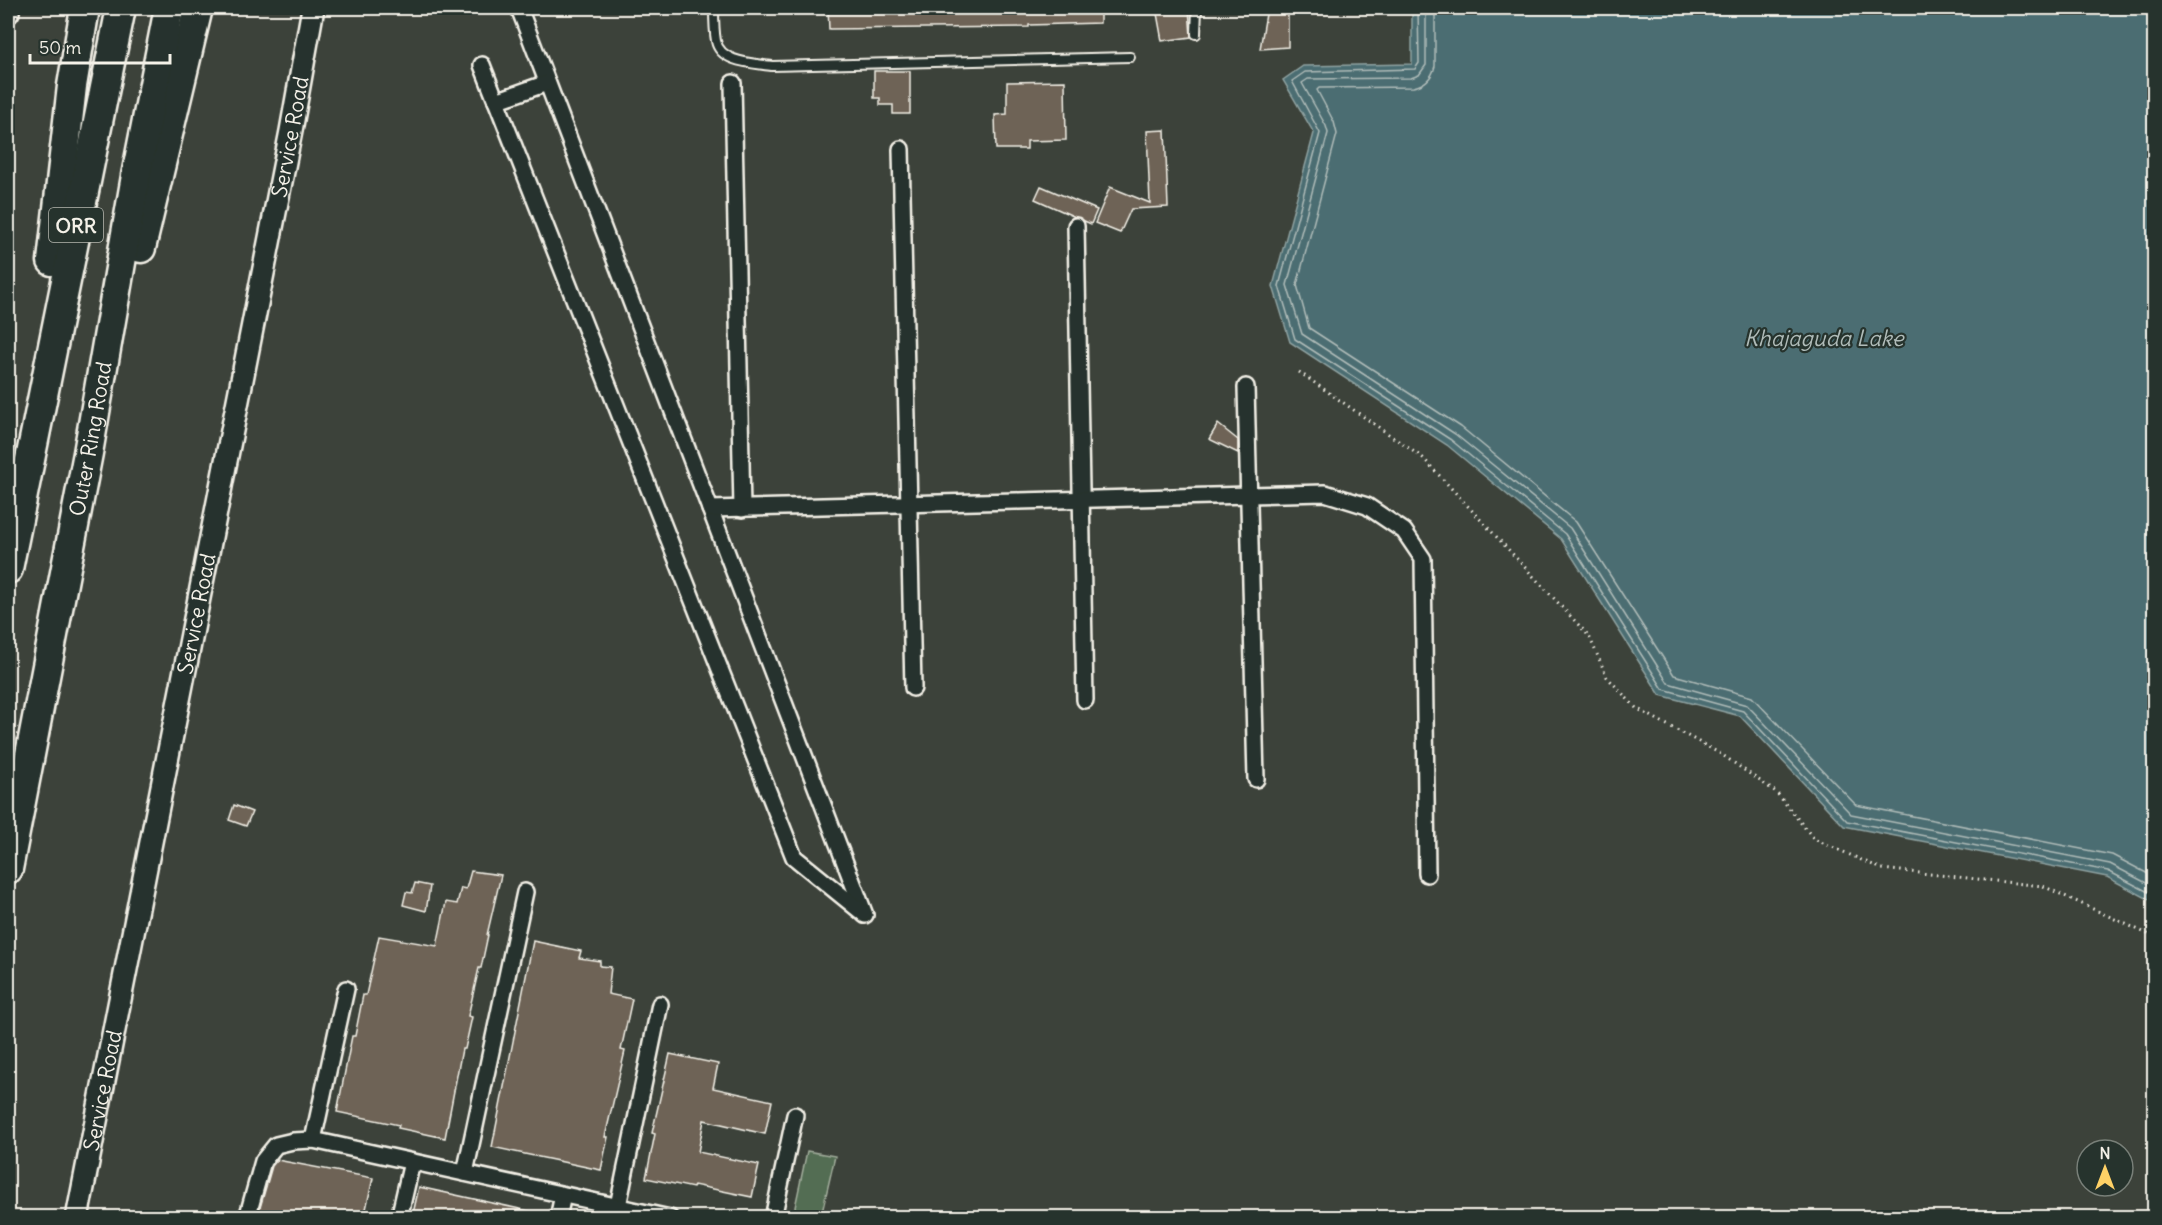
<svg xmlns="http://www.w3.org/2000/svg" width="2162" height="1225" viewBox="0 0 2162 1225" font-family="Delius,sans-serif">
<rect width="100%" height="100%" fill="#3c423a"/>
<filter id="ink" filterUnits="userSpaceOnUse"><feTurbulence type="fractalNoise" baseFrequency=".0167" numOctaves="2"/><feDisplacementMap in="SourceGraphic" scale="12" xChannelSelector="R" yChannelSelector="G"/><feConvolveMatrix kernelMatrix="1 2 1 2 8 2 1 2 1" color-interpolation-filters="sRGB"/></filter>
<g filter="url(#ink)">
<path fill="#536d53" stroke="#a4af9e" stroke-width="1.5" d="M807,1151l28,5 -14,61 -27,-5z"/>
<path fill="#4b6d72" stroke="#8fa2a1" stroke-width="1.5" d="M1412,8h742v894l-47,-25 -263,-51 -104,-110 -80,-21 -99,-156 -114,-94 -157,-103 -17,-56 41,-153 -31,-53 20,-14 109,-2z"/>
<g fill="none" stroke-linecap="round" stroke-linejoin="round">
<g stroke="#b0bcb9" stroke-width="1.5">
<path d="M1418,8l1,55 -4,6 -110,3 -13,9 28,52 -41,153 16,53 156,101 114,94 98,155 80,22 104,110 261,50 46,24"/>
<path d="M1426,8v57l-7,10 -8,3 -103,1 -6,4 24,43 2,7 -41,152 15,49 153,100 115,94 98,155 79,22 104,109 259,50 44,23"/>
<path d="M1435,8v58c-3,12 -10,19 -22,21l-94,1 -2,2 17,32 3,12 -40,151 12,43 152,99 115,95 98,153 78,22 104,108 256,50 42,22"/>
</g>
</g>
<g fill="#6e6457" stroke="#f4f1e8" stroke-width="1.5">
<path d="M828,8h272v15l-71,2v2l-200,2z"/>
<path d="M1156,8h33l2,29 -29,4z"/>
<path d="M1267,8h21v39l-28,2z"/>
<path d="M874,71h36v43h-17v-9h-13v-7h-6z"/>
<path d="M1065,81l1,59 -39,1v8h-31l-1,-34 12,-1v-32z"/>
<path d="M1165,130l3,77 -37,2 -11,24 -25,-10 15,-36 40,16 -3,-72z"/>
<path d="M1041,186l56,24 -6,14 -56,-25z"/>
<path d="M1218,424l20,16v13l-29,-14z"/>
<path d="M234,805l18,7 -6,14 -17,-6z"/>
<path d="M471,871l30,4 -14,60h1l-7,33h-2l-11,48 4,1 -7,32h-3l-17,89 -47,-10 1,-3 -62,-13 15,-76h3l8,-41h3l13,-59 58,10 9,-44 11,2 4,-16 5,1z"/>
<path d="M415,883l15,3 -4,25 -23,-6 3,-13 6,1z"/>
<path d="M533,941l48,10 -2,7 21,3v5l11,1 -3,27 24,5 -11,51 4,1 -20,86h3l-7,33 -109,-23z"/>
<path d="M670,1054l48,10 -5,24 59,13 -7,33 -61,-14 -6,32 61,13 -7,32 -58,-12 -1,3 -47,-10 9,-44 -3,-1z"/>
<path d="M277,1160l96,18 -9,40h-107l15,-52z"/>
<path d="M419,1187l110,24 -1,7h-116z"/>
</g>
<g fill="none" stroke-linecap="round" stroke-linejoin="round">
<g stroke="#f4f1e8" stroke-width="12">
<g id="service">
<path d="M714,8c0,10 0,22 2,33 4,22 38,22 56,25l358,-9"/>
<path d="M1196,34l1,-26"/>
</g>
</g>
<g stroke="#f4f1e8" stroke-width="20">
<g id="minor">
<path d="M519,8l346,907"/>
<path d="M482,65l312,792 69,56"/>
<path d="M733,83l9,426"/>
<path d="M496,101l51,-18"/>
<path d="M901,149l12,539"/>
<path d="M1076,226l9,474"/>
<path d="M1246,387l10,392"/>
<path d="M710,509l615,-16 42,13 37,25 19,28 4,315"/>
<path d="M313,1140l33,-151"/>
<path d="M465,1173l60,-281"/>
<path d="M618,1206l42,-202"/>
<path d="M247,1218l16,-57 13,-16 17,-4 20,-1 357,78"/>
<path d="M399,1218l13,-56"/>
<path d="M558,1218l5,-23"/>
<path d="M773,1218l22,-103"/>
</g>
</g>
<g stroke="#f4f1e8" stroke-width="26">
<g id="secondary">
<path d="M8,12v-4"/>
<path id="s1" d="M77,1218l214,-1087 22,-123"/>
</g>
</g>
<g stroke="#f4f1e8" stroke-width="33">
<g id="motorway">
<path d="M141,248l57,-240"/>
<path d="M52,261l20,-175 13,-78"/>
<path d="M8,569l113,-561"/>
<path id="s2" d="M8,869l80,-416 48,-277 33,-168"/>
</g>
</g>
<path stroke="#f4f1e8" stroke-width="3" stroke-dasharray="1.5 4.5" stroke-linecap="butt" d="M1299,372l124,86 166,178 18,41 29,31 85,46 55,38 38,47 68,30 161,17 111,51"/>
<use href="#service" stroke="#26332d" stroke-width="8"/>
<use href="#minor" stroke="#26332d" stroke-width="15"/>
<use href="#secondary" stroke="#26332d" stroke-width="21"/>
<use href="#motorway" stroke="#26332d" stroke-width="28"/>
</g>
</g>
<g text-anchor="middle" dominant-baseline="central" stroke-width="4.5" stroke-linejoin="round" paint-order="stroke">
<rect fill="#26332d" stroke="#b6b8b0" stroke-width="1.5" x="49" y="208" width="54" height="34" rx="4.5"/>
<g font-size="20" font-weight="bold" fill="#f4f1e8">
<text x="76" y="225">ORR</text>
</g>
<g font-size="21" fill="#f4f1e8" stroke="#26332d">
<text stroke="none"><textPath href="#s1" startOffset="1102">Service Road</textPath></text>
<text stroke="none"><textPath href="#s2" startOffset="438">Outer Ring Road</textPath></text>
<text stroke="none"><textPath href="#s1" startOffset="616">Service Road</textPath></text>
<text stroke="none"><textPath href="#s1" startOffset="130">Service Road</textPath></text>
</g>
<g font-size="22" font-style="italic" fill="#b0bcb9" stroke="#26332d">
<text x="1824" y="338">Khajaguda Lake</text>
</g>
</g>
<rect width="2162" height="1225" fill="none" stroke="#26332d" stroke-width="30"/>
<rect x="15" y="15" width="2132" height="1195" fill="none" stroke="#f4f1e8" stroke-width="2" filter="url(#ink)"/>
<g transform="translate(2105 1168)"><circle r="28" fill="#26332d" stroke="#787f78" stroke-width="1.5"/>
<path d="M0-4.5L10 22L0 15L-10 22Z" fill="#ffd166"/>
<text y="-9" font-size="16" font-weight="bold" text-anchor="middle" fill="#f4f1e8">N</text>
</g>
<path d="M30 54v9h140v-9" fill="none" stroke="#f4f1e8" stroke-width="3"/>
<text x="39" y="54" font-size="18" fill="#f4f1e8" stroke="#26332d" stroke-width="4.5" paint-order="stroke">50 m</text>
</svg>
